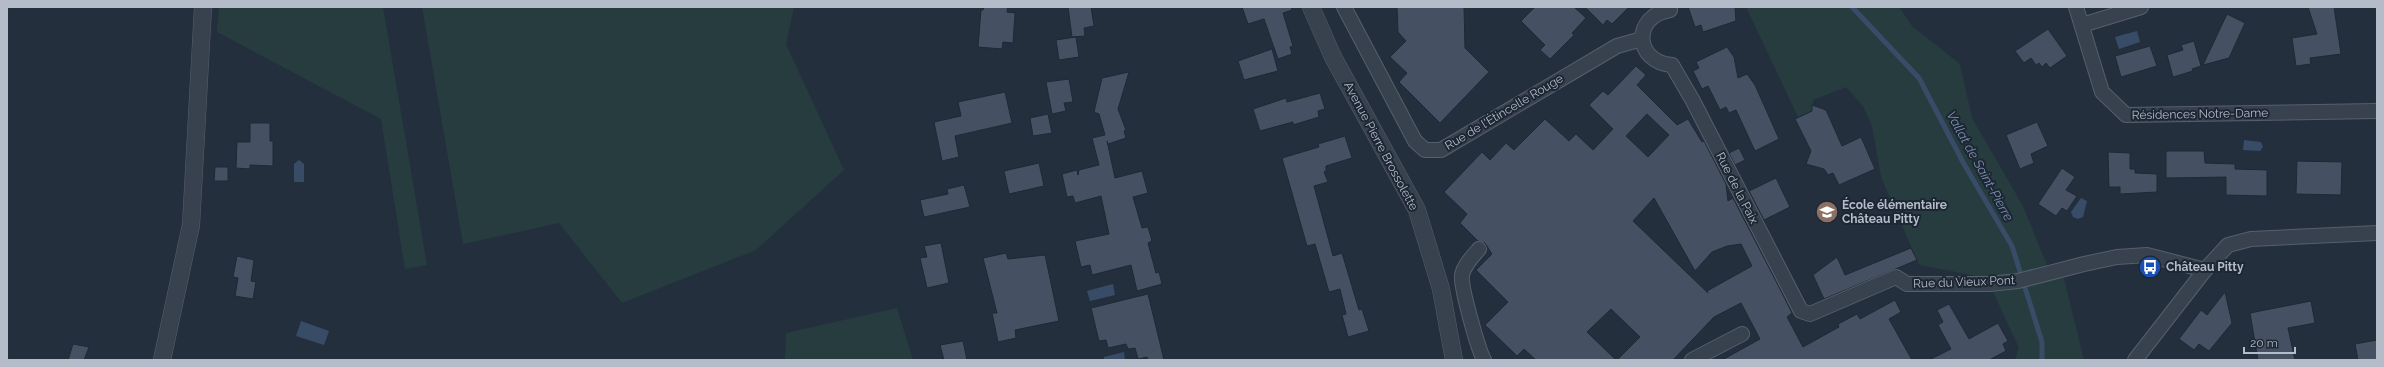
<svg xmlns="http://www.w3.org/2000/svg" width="2384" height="367" viewBox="0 0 2384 367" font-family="Raleway,sans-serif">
<rect width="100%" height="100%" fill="#242f3e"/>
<g fill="#263c3f">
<path d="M219,7h164l44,258 -22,4 -24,-150 -164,-87z"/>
<path d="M422,7h372l-8,37 58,126 -88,80 -134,53 -63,-80 -96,21z"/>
<path d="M1746,7h153l13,19 48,38 12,54 51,88 24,59 17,14 20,81h-69l4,-12 -25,-54 -17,-18 -58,-11 -38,-88 -9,-51 -9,-20 -17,-19 -33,13 -1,11 -14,6z"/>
<path d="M897,308l16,52h-128l1,-27z"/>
</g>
<g fill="#394c67">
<path d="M2137,31l3,11 -21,7 -4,-12z"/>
<path d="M2244,140l17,2 2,5 -3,4 -17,-1z"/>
<path d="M299,160l5,4v18h-10v-18z"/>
<path d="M2081,198l6,3 -4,16 -5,2 -5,-2 -2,-5z"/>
<path d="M1113,284l2,11 -25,6 -3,-10z"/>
<path d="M301,321l28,10 -5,14 -28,-9z"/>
<path d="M1124,352l1,8h-21v-3z"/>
</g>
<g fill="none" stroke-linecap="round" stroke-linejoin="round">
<path stroke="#394c67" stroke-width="5" d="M1852,7l67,71 45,86 48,82 30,96v18"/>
</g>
<g fill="#455162" stroke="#1f2835" fill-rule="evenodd">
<path d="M984,7h24l-1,5 8,1 -2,30 -10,-1 -1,7 -24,-2 3,-37h2z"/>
<path d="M1068,7h23l3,19 -10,2 1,8 -13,1z"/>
<path d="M1242,7h49l1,3 -9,3 10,33 -3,1 2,7 -14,5 -14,-40 -16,5z"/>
<path d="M1397,7h67l1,41 24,24 -49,51 -41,-41 8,-9 -17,-16 16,-16 -8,-9z"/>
<path d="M1535,7h39l12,11 -14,15 2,2 -24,24 -10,-9 5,-5 -24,-24z"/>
<path d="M1585,7h44l-17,17 -5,-4 -4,5z"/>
<path d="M1688,7h47l1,14 -33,11 -2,-7 -6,2z"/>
<path d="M2308,7h26l7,47 -31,4 1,6 -15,2 -4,-28 25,-4z"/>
<path d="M2227,14l18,9 -16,35 -26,7z"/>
<path d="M2048,29l19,27 -17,12 -4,-5 -4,4 -3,-4 -3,2 -5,-7 -7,5 -9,-12z"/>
<path d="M1076,37l3,20 -20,3 -3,-20z"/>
<path d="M2194,41l7,25 -9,3 1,2 -20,6 -6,-22 16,-5 -2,-5z"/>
<path d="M2150,46l7,20 -36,11 -6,-21z"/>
<path d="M1727,47l7,10 4,21 9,-4 8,11 24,54 -24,12 -19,-41 -7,3 -3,-6 -6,3 -12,-24 -6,3 -9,-18 6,-3 -3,-6z"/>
<path d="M1272,49l6,22 -34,9 -6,-19z"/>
<path d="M1636,66l10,9 -9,10 40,40 11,-6 14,23 2,-1 22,43 2,17 5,-3 47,91 12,24 -5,4 16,30 36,-20 -1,-3 19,-10 3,5 35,-19 6,12 -12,7 23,41h-190l38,-21 -19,-36 -27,14 -41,43h-56l23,-23 -29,-28 -24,23 29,28h-80l-12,-11 -7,7 -32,-31 23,-23 -32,-32 16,-16 -7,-11 -7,-2 -18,-18 7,-9 -23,-22 38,-40 8,8 16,-17 8,7 31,-31 24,22 7,-7 17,16 20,-21 -24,-24 14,-14 5,4zM1647,114l22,21 -21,22 -22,-21zM1654,198l41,73 17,-19 15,-6 14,-2 11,22 -45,25 1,2 -75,-72z"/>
<path d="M1129,72l-11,37 8,21 -2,1 2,7 -18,6 -1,-3 8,37 27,-7 6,22 -15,4 9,31 6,-1 4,14 -4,2 8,30 3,-1 3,12 -25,7 -6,-26 -39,10 -2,-10 -9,2 -6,-26 34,-7 -8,-38 -26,7 -2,-7 -6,1 -5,-23 15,-4 1,5 1,-5 20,-5 -7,-27 13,-3 -6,-21 -5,-2 8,-34z"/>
<path d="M1069,79l4,23 -9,1 2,8 -14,3 -6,-32z"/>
<path d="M1005,92l7,31 -57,13 4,21 -17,4 -8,-39 27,-6 -3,-14z"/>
<path d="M1320,93l5,16 -7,2 1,6 -26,8v-3l-33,9 -7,-22 33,-11 1,4z"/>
<path d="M1812,105l14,5 16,36 19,-9 14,32 -36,16 -6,-12 -5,2 -4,-6 -18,-5 5,-13 -16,-32 17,-8z"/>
<path d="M1048,114l4,19 -19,3 -3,-18z"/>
<path d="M2037,122l11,24 -17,8 3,9 -14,6 -14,-34z"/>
<path d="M250,123h20v18h3v25l-23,-1v4l-14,-1 1,-26h13z"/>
<path d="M1345,136l7,22 -26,8v5l-2,1 4,10 -14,4 19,70 9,-3 17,57 3,-1 7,22 -21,6 -6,-22 4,-1 -6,-25 -11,3 -14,-48 -8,2 -25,-88 37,-11 -1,-3z"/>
<path d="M1739,148l6,12 -10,5 -6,-12z"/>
<path d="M2166,151h38l1,12 30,1v5l32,1v26l-41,-1v-18l-60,1z"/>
<path d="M2108,152l22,1v16h5v4l22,1v18l-37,2v-7h-11z"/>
<path d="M2297,161l45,1 -1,33 -45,-1z"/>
<path d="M1039,163l5,23 -35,8 -5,-23z"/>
<path d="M215,167h13v14h-14z"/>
<path d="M2062,168l13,9 -9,13 11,6 -10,15 -5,-3 -6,8 -18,-12z"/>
<path d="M1776,178l14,29 -26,13 -15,-29z"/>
<path d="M964,185l6,22 -46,10 -4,-17 28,-6 -1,-5z"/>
<path d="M941,243l8,40 -22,5 -7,-30 7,-1 -3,-11z"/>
<path d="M1911,248l6,12 -93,39 -11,-24 24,-18 8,18z"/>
<path d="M1006,253l2,6 37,-4 14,66 -44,9 1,8 -18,4 -6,-29h5l-14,-55z"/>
<path d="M237,256l17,4 -3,21 5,1 -3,17 -18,-3 3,-18 -5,-1z"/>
<path d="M2225,292l7,31 -23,28 -10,-7 -5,6 -15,-11 22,-29 6,5z"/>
<path d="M1148,294l16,66h-16l-1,-3 -9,2 -3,-11 -7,1 -2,-5 -18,4 -2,-8 -7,1 -8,-33z"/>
<path d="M2311,301l4,22 -27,5 7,32h-37l-8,-47z"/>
<path d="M1949,304l20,35 29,-16 10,18 -5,3 3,7 -17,9h-60l22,-11 -13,-24 5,-3 -6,-12z"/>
<path d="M2377,340v20h-19l-3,-16z"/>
<path d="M963,341l4,19h-23l-4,-15z"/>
<path d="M73,344l16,3 -5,13h-16z"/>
</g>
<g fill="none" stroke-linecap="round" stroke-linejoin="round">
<g stroke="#565f6c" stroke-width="16">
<g id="minor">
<path d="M1344,7l71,134 10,9h16l176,-104 25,-7"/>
<path d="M1670,7v3c-38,6 -36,52 2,55l21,36 108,210 9,3 86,-37 11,7h82l29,-3 66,-17 33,-7 30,-2 58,15"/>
<path d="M2076,7l26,85 24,23 251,-4"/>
<path d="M2082,25l59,-18"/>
<path d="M1479,249c-6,7 -15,16 -17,26 -2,10 16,74 22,85"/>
<path d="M1692,360l50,-26"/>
<path d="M2135,360l70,-90 23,-25 23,-6 126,-6"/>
</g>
</g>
<g stroke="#565f6c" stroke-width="18">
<g id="tertiary">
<path d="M1311,7l22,50 84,153 24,79 13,71"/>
<path d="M162,360l29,-135 12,-218"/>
</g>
</g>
<use href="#minor" stroke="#38414e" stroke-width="14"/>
<use href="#tertiary" stroke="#38414e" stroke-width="17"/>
</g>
<defs>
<g id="school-disc" transform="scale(1.15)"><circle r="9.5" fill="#8d6e63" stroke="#1d2633"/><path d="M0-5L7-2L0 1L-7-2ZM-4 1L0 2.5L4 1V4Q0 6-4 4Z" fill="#fff"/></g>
<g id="bus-disc" transform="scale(1.15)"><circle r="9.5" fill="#1a4fb4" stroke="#1d2633"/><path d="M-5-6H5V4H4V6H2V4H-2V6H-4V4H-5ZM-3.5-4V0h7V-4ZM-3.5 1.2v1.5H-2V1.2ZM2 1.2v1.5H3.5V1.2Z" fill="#fff"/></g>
</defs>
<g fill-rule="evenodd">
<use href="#school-disc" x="1827" y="212"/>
<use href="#bus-disc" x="2150" y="267"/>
</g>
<g text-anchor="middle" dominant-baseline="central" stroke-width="4" stroke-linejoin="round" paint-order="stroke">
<g font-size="12" fill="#b4bcc9" stroke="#1d2633">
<text transform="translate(1504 112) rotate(-31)">Rue de l'Étincelle Rouge</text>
<text transform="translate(2200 114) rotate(-1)">Résidences Notre-Dame</text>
<text transform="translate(1381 146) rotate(62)">Avenue Pierre Brossolette</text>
<text transform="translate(1737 188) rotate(63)">Rue de la Paix</text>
<text transform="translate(1964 282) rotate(-2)">Rue du Vieux Pont</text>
</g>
<g font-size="12" font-weight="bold" fill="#b4bcc9" stroke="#1d2633" text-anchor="start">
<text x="1842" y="205">École élémentaire<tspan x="1842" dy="14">Château Pitty</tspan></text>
<text x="2166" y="267">Château Pitty</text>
</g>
<g font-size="13" font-style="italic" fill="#7c92b1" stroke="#1d2633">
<text transform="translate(1980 166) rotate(61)">Vallat de Saint-Pierre</text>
</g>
</g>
<rect width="2384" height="367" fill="none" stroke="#b4bcc9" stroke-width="16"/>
<path d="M2244 347v6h51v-6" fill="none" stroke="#b4bcc9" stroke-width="2"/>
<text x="2250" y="347" font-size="12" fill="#b4bcc9" stroke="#1d2633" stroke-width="3" paint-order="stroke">20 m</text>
</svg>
